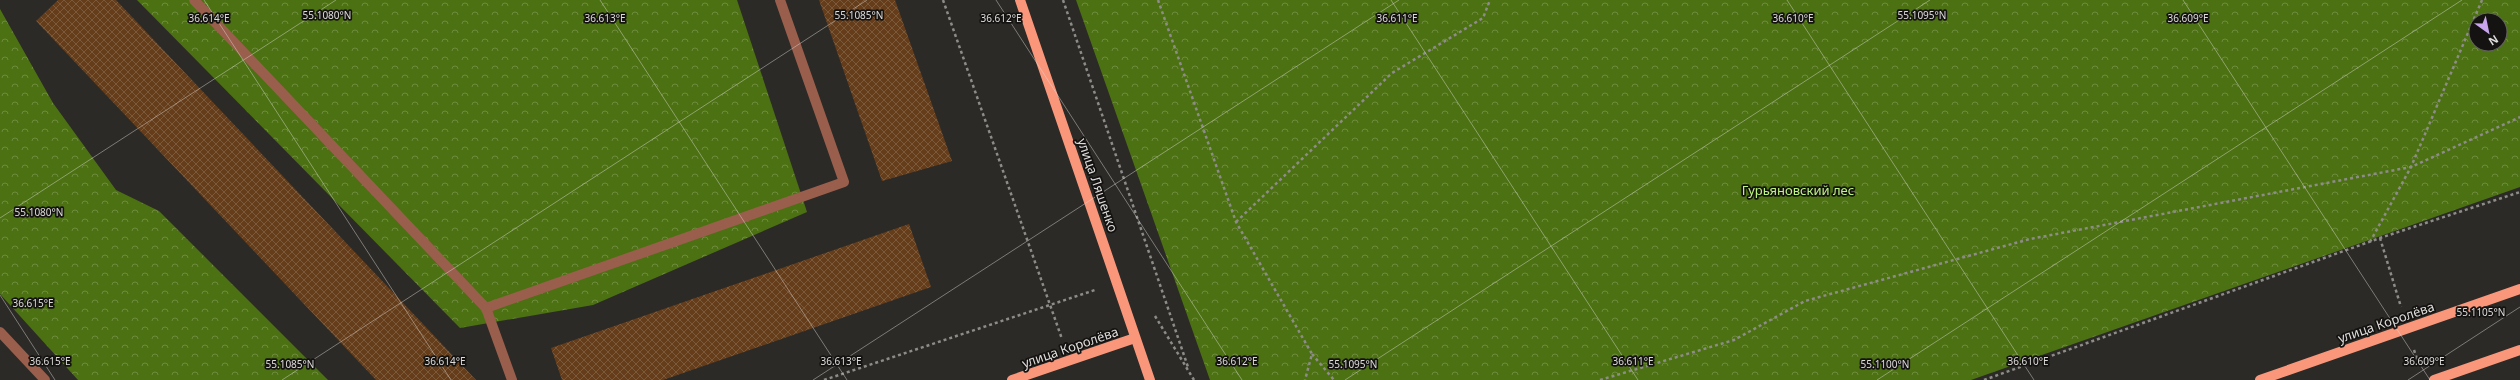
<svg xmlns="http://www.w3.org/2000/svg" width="2520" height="380" viewBox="0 0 2520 380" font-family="'Noto Sans',sans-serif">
<defs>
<pattern id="forest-crowns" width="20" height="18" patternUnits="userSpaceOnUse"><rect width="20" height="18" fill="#4c7112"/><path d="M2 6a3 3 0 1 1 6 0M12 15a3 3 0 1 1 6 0" fill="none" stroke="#6e8b3f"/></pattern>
<pattern id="building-cross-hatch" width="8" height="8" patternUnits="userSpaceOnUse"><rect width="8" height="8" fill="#663d1a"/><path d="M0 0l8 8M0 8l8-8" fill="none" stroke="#7b593b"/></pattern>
</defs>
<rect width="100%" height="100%" fill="#2c2a26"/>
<g fill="url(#forest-crowns)" fill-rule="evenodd">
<path d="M137,0h600l70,212 -214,93 -133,23z"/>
<path d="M1076,0h1444v187l-549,193h-761zM2476,20h24v24h-24z"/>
<path d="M0,9l53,94 63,87 43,21 169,169h-250l-78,-86z"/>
</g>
<g fill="url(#building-cross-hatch)">
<path d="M58,0h58l360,380h-100l-340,-359z"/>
<path d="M819,0h76l57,161 -70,20z"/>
<path d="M909,224l22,63 -268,93h-101l-11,-32z"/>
</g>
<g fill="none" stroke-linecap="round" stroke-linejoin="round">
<g stroke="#8e8c89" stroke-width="2.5" stroke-dasharray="3 3" stroke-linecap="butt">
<path d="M943,0l119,339"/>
<path d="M1063,0l125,367"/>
<path d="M1158,0l78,222 76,132 -7,26"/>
<path d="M1236,222l156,-149 91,-55 7,-18"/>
<path d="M2380,238l21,69"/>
<path d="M2370,242l41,-75 71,-167"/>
<path d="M1155,316l39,64"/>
<path d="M2414,350l4,12"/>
<path d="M1312,354l22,26"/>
<path d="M824,380l271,-90"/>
<path d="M1600,380l134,-40 71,-39 225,-62 381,-72 109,-50"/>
<path d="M1984,380l396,-142 140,-46"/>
</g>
<g stroke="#9a5e4c" stroke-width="10">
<path d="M194,0l292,308 358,-126 -64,-182"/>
<path d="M486,308l26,72"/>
<path d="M0,332l45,48"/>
</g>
<g stroke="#fa977b" stroke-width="10">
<path d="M1020,0l130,380"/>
<path d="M1012,380l123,-42"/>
<path d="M2260,380l260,-91"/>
<path d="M2434,380l86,-30"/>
</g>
</g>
<path fill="none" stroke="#dfdddb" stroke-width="1" stroke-opacity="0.45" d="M204,0l247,380M600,0l247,380M996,0l246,380M1391,0l247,380M1787,0l247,380M2183,0l247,380M0,218l336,-218M0,295l55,85M282,380l585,-380M813,380l586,-380M1345,380l585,-380M1877,380l585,-380M2408,380l112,-73"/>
<g text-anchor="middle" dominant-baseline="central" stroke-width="3.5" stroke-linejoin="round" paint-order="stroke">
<g font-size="13" fill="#dfdddb" stroke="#141311">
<text transform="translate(1098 185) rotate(71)">улица Ляшенко</text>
<text transform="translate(2386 322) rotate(-19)">улица Королёва</text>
<text transform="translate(1070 347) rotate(-19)">улица Королёва</text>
</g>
<g font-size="13" fill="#bef480" stroke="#141311">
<text x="1798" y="190">Гурьяновский лес</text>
</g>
</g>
<g font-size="10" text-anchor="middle" fill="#dfdddb" stroke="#141311" stroke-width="3.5" stroke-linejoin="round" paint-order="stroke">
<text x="859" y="19">55.1085°N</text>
<text x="1922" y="19">55.1095°N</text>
<text x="327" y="19">55.1080°N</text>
<text x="209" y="22">36.614°E</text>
<text x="605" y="22">36.613°E</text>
<text x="1001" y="22">36.612°E</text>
<text x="1397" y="22">36.611°E</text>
<text x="1793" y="22">36.610°E</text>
<text x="2188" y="22">36.609°E</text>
<text x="39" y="216">55.1080°N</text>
<text x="33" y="307">36.615°E</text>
<text x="2481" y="316">55.1105°N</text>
<text x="50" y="365">36.615°E</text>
<text x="445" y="365">36.614°E</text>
<text x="841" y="365">36.613°E</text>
<text x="1237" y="365">36.612°E</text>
<text x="1633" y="365">36.611°E</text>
<text x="2028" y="365">36.610°E</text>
<text x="2424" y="365">36.609°E</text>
<text x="290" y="368">55.1085°N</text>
<text x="1353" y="368">55.1095°N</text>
<text x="1885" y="368">55.1100°N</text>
</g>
<g transform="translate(2488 32) rotate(147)"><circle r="19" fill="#141311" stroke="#656462"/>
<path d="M0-3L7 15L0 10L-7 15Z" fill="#c9a5ee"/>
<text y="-6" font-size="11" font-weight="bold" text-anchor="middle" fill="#dfdddb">N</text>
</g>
</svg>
